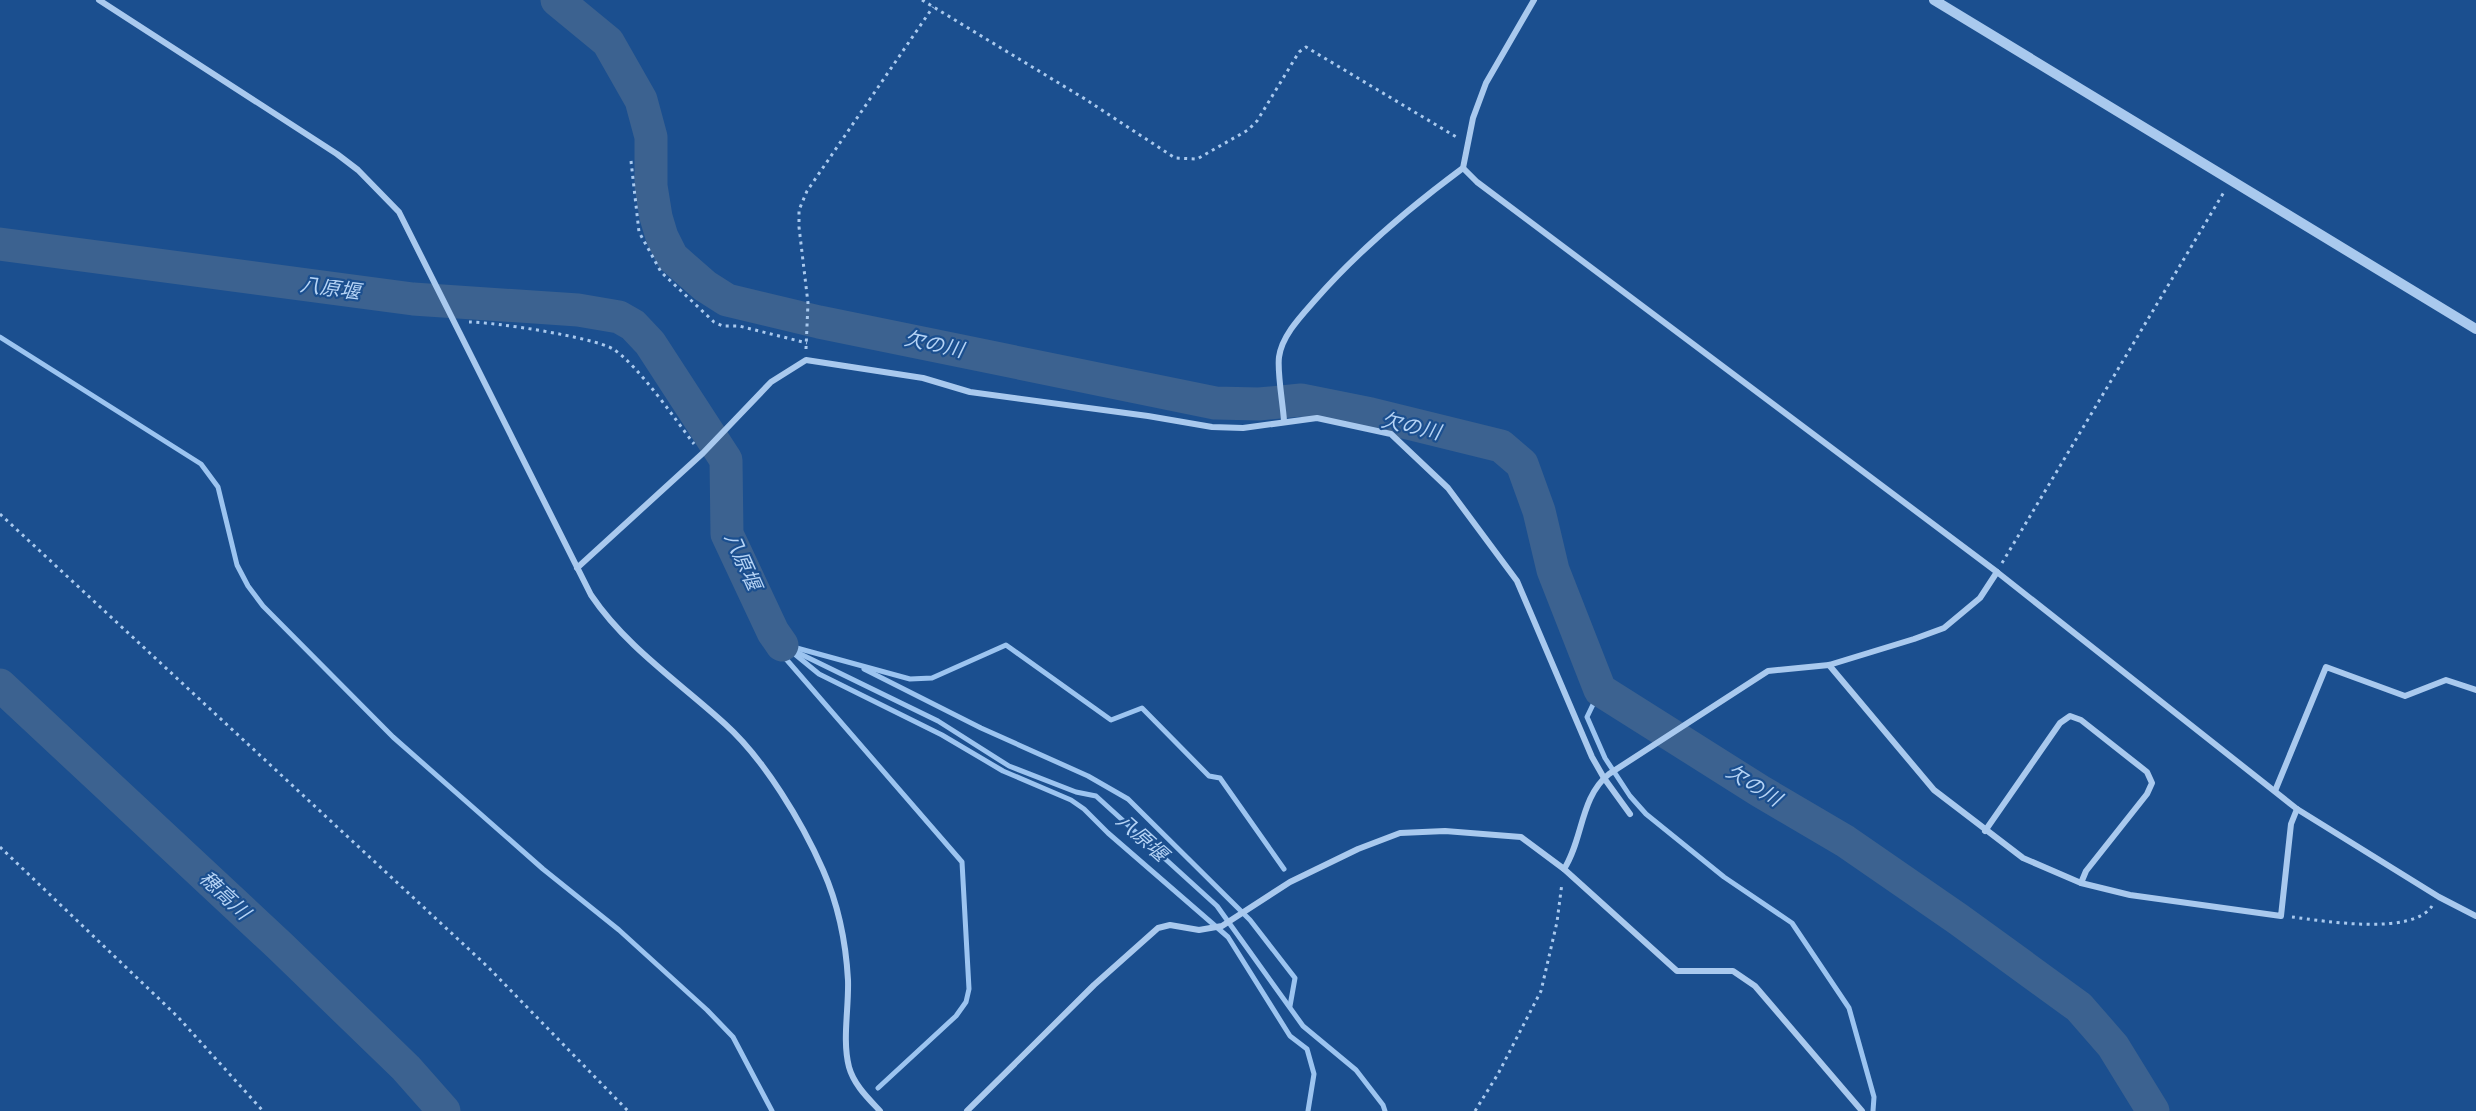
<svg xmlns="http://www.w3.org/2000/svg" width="2476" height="1111" viewBox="0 0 2476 1111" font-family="'DM Sans','Noto Sans JP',sans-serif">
<rect width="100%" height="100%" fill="#1b4f8f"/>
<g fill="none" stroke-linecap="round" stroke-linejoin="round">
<g stroke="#9cc4f0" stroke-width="5">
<path d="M0,337l201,127 17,23 19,78 11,21 15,20 130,131 150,132 76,61 88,80 26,27 39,74"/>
<path d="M782,645l156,76 71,45 67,26 20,4 121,110 86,120 53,44 27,35 2,6"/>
<path d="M782,645l4,14 176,203 7,127 -3,13 -10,14 -78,72"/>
<path d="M793,647l117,32 22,-1 74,-33 105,75 31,-12 67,68 11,2 64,91"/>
<path d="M791,651l28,23 123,61 61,36 68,29 13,9 24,24 120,104 62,99 17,13 7,25 -6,37"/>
<path d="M864,669l117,59 107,48 40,23 122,121 45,58 -5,28"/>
<path d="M1600,690l-13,27 18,41 25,38 16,18 78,63 68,46 57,85 25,89 -1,14"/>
</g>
<g stroke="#3c6290" stroke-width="33">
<path d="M557,0l51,42 33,58 10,37v49l5,31 6,20 10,20 33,29 22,14 92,22 396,81 44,1 42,-4 70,14 130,32 21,18 17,47 14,59 47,120 160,101 85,50 113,78 121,88 34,39 40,65"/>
<path d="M0,244l413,55 165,11 41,7 14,8 17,18 76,117 1,74 46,98 9,13"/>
<path d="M0,685l280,261 126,122 38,43"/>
</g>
<g stroke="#a9c9ee" stroke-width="3" stroke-dasharray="3 4.5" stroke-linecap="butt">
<path d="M922,0l163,99 90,59 22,1 51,-29 9,-9 42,-69 7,-5 152,91"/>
<path d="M631,161l8,71 22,40 53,50 9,4h16l68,17"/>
<path d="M469,322c25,0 124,15 144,27 25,16 62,70 81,95"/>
<path d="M806,349l2,-46 -9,-76v-17l8,-19 126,-184"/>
<path d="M0,514l488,453 140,144"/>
<path d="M2002,563l222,-371"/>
<path d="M0,847l177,169 86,95"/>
<path d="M2292,917c32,4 120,19 140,-11"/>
<path d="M1475,1111l23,-37 43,-83 16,-69 5,-39"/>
</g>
<g stroke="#a9c9ee" stroke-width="6">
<path d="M99,0l238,154 21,16 41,42 192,383c35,52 88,87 134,129 39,35 77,98 98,146 15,34 23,74 25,110 1,28 -6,60 1,87 5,18 19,31 31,44"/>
<path d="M1463,168l14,14 520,390 300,237 142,88 37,19"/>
<path d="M1284,421c-1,-17 -7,-49 -5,-64 3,-22 23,-42 37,-58 44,-50 93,-91 147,-131l10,-50 13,-35 48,-83"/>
<path d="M577,568l126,-115 68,-71 35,-22 117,18 47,14 178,24 64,11 31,1 74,-10 74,16 57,54 69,93 75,176 12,21 26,36"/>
<path d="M1829,665l105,125 89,68 58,25 49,12 151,21 10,-92 6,-15"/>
<path d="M2275,791l51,-124 79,29 41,-16 30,10"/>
<path d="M1985,831l75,-108 10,-7 11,4 66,52 5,11 -5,11 -61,77 -5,12"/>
<path d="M1564,869c19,-29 16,-72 45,-95l159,-103 61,-6 85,-26 30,-11 36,-30 17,-26"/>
<path d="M967,1111l127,-126 64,-57 12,-3 29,5 23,-4 68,-44 68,-33 42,-16 45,-2 76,6 43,32 113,102h56l22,15 107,125"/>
</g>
<path stroke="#a9c9ee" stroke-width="10" d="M1934,0l542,329"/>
</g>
<g text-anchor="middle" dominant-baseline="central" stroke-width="4.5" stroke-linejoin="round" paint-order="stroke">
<g font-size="20" font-style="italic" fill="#b5d3f5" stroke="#1b4f8f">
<text transform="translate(330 288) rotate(8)">八原堰</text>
<text transform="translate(934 344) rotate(12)">欠の川</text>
<text transform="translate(1411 426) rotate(13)">欠の川</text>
<text transform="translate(743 561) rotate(66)">八原堰</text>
<text transform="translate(1754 785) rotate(32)">欠の川</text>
<text transform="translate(1142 837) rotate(42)">八原堰</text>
<text transform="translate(225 895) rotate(43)">穂高川</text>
</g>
</g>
</svg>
